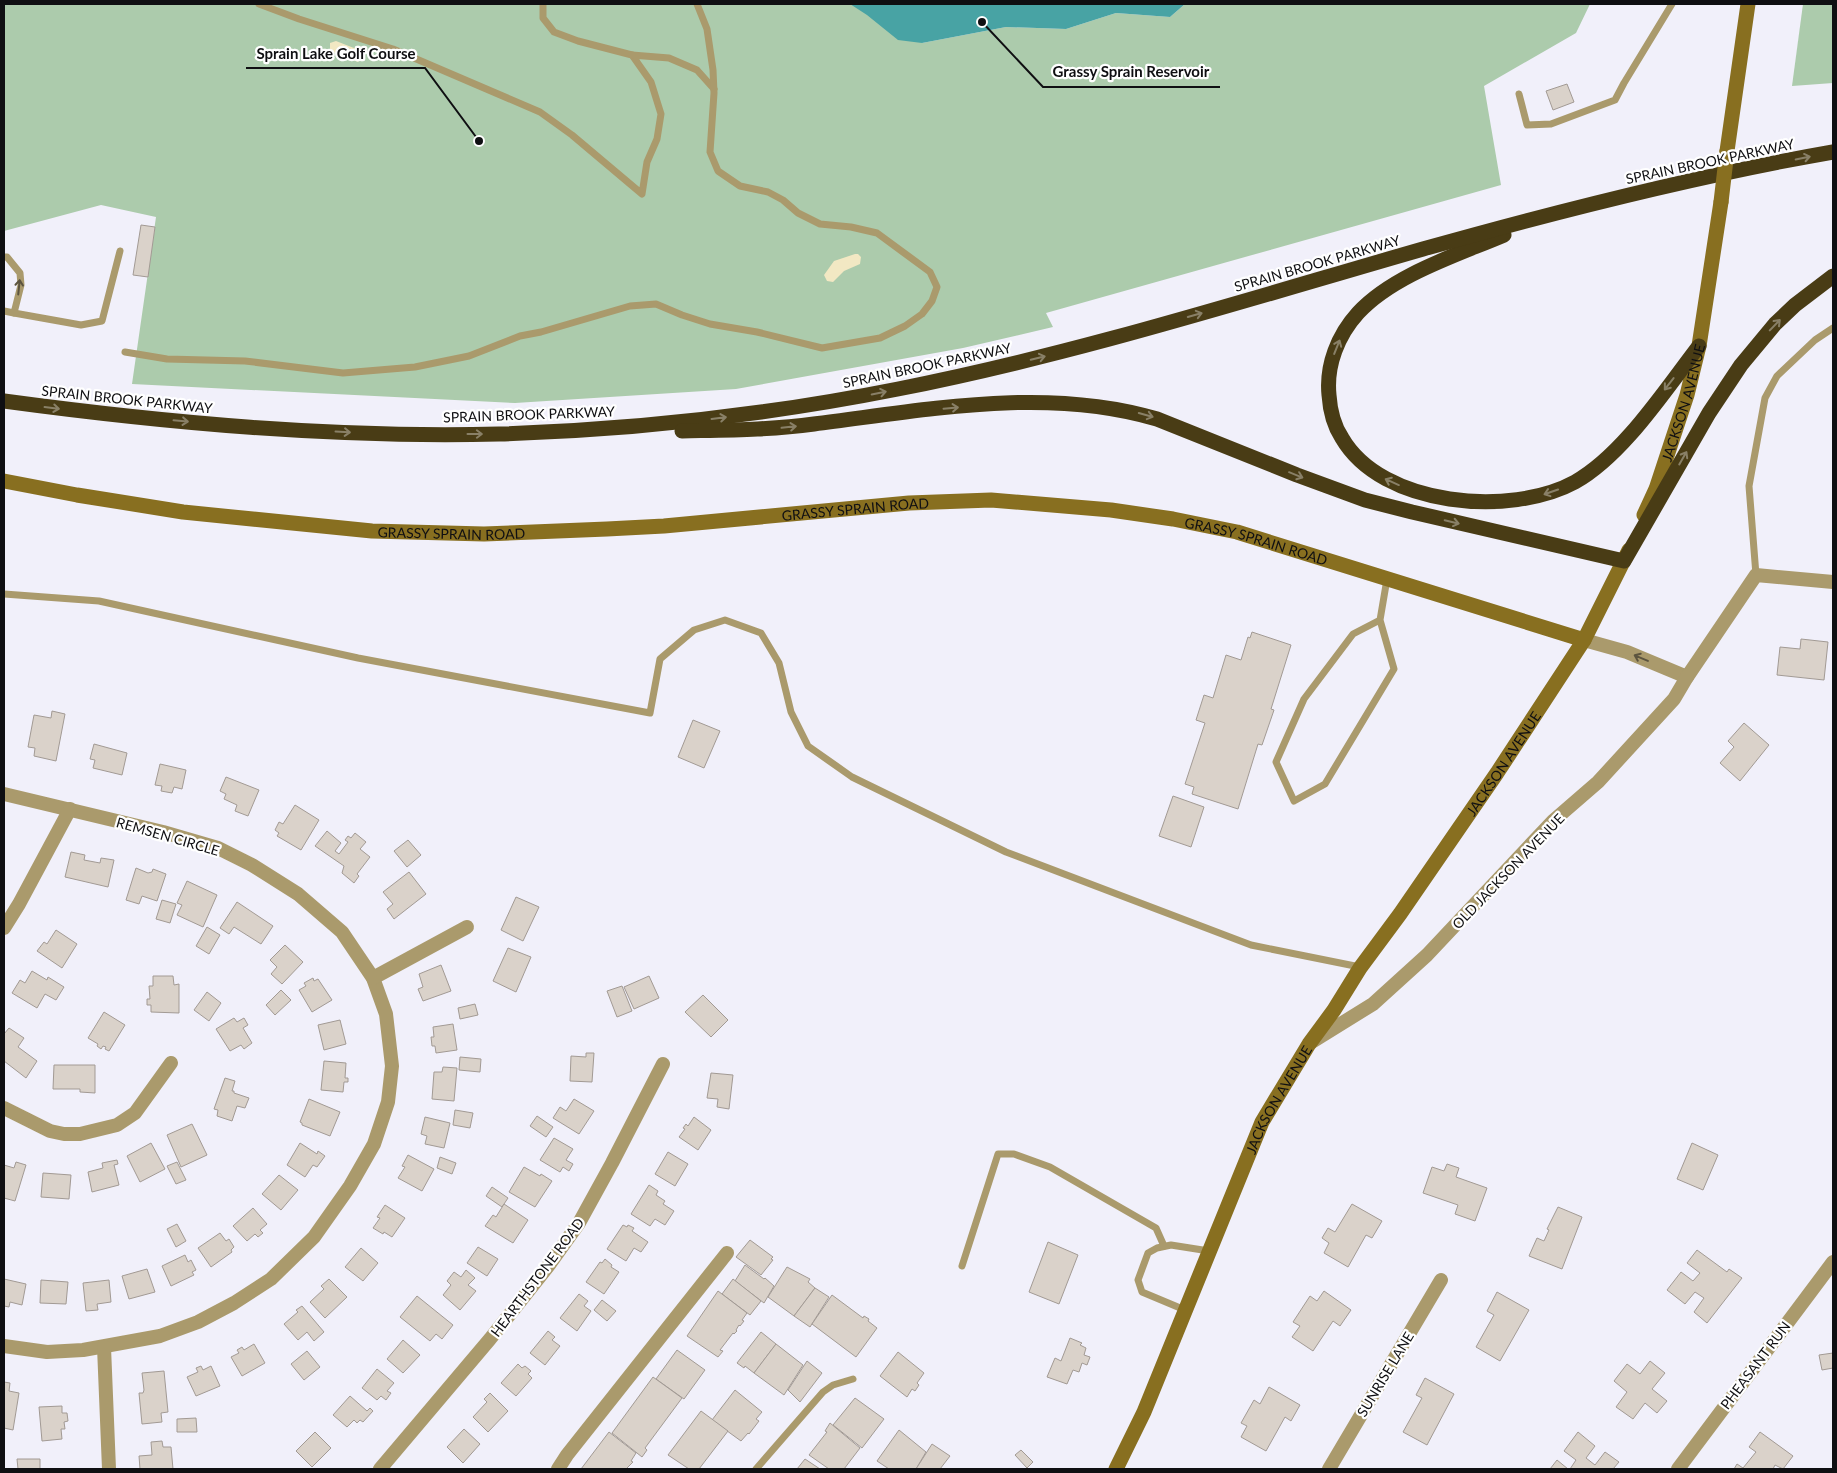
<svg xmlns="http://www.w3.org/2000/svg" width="1837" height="1473" viewBox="0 0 1837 1473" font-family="Lato,sans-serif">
<rect width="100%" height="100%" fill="#f1f0fa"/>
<g fill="#accbac">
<path d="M4,4h873l45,39 84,-16 60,2 50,-16 54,4 15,-13h405l-14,29 -92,53 17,99 -455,128 7,14 -90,21 -227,41 -221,14 -383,-19 24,-167 -55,-12 -97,26z"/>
<path d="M1803,4h30v79l-41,3z"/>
</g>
<g fill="#f2e8c3">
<path d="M336,41l23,9 3,7 -4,5 -26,-10 -2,-3v-6z"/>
<path d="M855,254h3l3,3 -1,7 -16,7 -11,11 -6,-1 -3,-6 10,-14z"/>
</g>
<path fill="#48a3a4" d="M850,4h335l-15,13 -54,-4 -50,16 -60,-2 -84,16 -24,-3 -31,-25z"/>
<g fill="#dad2ca" stroke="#a29a94">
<path d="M1567,84l7,18 -21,8 -7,-19z"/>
<path d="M141,225l14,2 -7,50 -15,-2z"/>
<path d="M1252,632l39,13 -20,64 3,1 -12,35 -4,-1 -20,65 -46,-15 2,-7 -9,-3 20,-61 -9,-3 8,-25 9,3 13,-43 15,5 7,-23 2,1z"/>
<path d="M1801,639l27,3 -4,38 -47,-5 3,-28 20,2z"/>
<path d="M52,711l13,3 -9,47 -22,-5 1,-8 -7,-1 6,-32 17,3z"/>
<path d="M693,720l27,11 -16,37 -26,-11z"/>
<path d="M1744,723l25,22 -29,36 -20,-18 14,-16 -6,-6z"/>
<path d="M94,744l33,9 -5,22 -29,-7 2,-8 -5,-1z"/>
<path d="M160,764l26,6 -4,19 -8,-2 -2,6 -11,-2 1,-5 -7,-1z"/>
<path d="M226,777l33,13 -11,26 -13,-5 2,-6 -13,-6 2,-5 -6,-3z"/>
<path d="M1173,796l31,11 -13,40 -32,-11z"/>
<path d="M295,805l24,15 -18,30 -24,-14 2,-3 -4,-3 4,-8 4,2z"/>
<path d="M327,831l14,12 -6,8 4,3 9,-12 -3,-2 3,-4 3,2 4,-5 11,9 -6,7 10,8 -13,17 2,2 -5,7 -12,-10 2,-7 -29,-20z"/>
<path d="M408,840l13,15 -14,12 -13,-16z"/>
<path d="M71,852l14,3 -1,5 16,3 1,-5 13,2 -6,27 -43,-10z"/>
<path d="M136,868l12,5 4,-1 1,-3 13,5 -9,27 -15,-5 -3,8 -13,-4z"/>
<path d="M409,872l17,22 -32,25 -7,-10 6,-5 -10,-12z"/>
<path d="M187,881l30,14 -14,32 -26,-12 5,-10 -5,-2z"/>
<path d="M516,897l23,10 -16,34 -22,-11z"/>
<path d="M162,900l14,4 -6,19 -14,-4z"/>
<path d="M237,902l36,24 -12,18 -27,-17 -5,7 -9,-6z"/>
<path d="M207,927l13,8 -11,19 -13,-8z"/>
<path d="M56,930l21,14 -15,24 -25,-17 7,-9 3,2z"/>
<path d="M285,945l18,17 -21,22 -11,-10 6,-7 -7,-7z"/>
<path d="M508,948l23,9 -15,35 -23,-11z"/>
<path d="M441,965l10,26 -28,10 -5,-12 5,-2 -4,-13z"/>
<path d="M32,971l15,9 1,-3 16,10 -8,13 -11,-6 -8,14 -25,-15 8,-13 5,3z"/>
<path d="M153,976h20l1,9 5,-1v29l-28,-1v-7h-4v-6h3l-1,-13h4z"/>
<path d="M649,976l10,22 -25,11 -10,-22z"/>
<path d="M313,978l1,3 4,-2 14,21 -20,12 -13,-22 7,-4 -2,-3z"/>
<path d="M622,986l10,25 -15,6 -10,-26z"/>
<path d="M281,990l10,10 -16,15 -9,-10z"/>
<path d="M207,992l14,11 -12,18 -15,-11z"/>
<path d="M703,995l25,25 -17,17 -26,-25z"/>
<path d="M475,1004l3,11 -18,4 -2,-11z"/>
<path d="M104,1012l21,13 -16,26 -4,-2 1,-2 -3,-1 -2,3 -4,-3 1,-2 -10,-6z"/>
<path d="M234,1018l3,4 7,-4 4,7 -5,3 9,15 -8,6 -3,-4 -11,6 -14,-22z"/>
<path d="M340,1020l6,24 -22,6 -6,-25z"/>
<path d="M453,1024l4,26 -21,3 -1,-7h-3l-1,-9h3l-1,-10z"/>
<path d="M9,1028l15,10 -6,9 19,14 -11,17 -22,-17v-27z"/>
<path d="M586,1053h8l-2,29 -22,-1 1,-25 15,1z"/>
<path d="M460,1057l21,2 -1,13 -21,-2z"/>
<path d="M324,1061l22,2 -1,15h3v4h-4l-1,10 -22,-2z"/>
<path d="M54,1065h41v28l-15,-1v-3h-27z"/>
<path d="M443,1067l14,1 -3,33 -22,-2 2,-27h8z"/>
<path d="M711,1073l22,2 -4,34 -12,-2 1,-8 -11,-1z"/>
<path d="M225,1078l10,3 -3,10h2v2l15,5 -4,10 -8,-2 -5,15 -15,-5 1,-6 -4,-1z"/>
<path d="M309,1099l31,13 -10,24 -28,-11v-2l-2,-1z"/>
<path d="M574,1099l20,12 -15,23 -26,-16 7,-11 6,4z"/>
<path d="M455,1110l18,3 -3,15 -17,-3z"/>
<path d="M537,1116l16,11 -7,10 -16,-11z"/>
<path d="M425,1117l25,6 -6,25 -19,-4 2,-8 -6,-2z"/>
<path d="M694,1117l17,13 -13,20 -19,-13 6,-8 -2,-1 3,-4 2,2z"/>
<path d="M192,1124l15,31 -26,12 -14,-32z"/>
<path d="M554,1138l19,11 -7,11 7,4 -4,7 -6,-4 -3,5 -20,-12z"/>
<path d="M151,1143l14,26 -25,13 -13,-26z"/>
<path d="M300,1143l17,11 1,-3 7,5 -8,11 -4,-2 -8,12 -18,-12z"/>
<path d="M1692,1143l26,12 -15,35 -26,-11z"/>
<path d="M668,1152l20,12 -13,22 -20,-12z"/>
<path d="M408,1155l26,14 -12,22 -24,-13 7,-11 -3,-1z"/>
<path d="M440,1157l16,6 -4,11 -15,-6z"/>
<path d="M117,1160l1,4 -4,1 5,20 -27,7 -4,-20 15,-4 -1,-5z"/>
<path d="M16,1162l10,3 -11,36 -11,-3v-33l10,3z"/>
<path d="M177,1162l9,18 -10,4 -9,-18z"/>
<path d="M1447,1164l12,4 -3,9 31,11 -12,33 -20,-7 3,-9 -35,-12 9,-26 12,4z"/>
<path d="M524,1167l16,9 1,-2 11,7 -17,26 -26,-15z"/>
<path d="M43,1173l28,2 -2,24 -28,-2z"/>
<path d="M279,1175l19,15 -17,20 -19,-16z"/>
<path d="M649,1185l9,6 -2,4 9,6 -2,3 11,7 -9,14 -10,-6 -5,7 -19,-12z"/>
<path d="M492,1187l16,11 -6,9 -16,-11z"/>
<path d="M504,1204l24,16 -15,23 -28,-17 8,-11 3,2z"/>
<path d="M1352,1204l30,17 -10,17 -6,-3 -18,32 -24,-14 5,-10 -7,-5 6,-10 7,4z"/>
<path d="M385,1205l20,13 -13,19 -8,-5 -1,2 -10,-6 7,-10 -3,-1z"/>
<path d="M1558,1207l24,10 -20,52 -33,-13 8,-18 7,3 5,-11 -2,-1z"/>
<path d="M253,1208l14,16 -7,6 3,3 -5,4 -3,-3 -8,7 -14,-15z"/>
<path d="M177,1224l9,17 -10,6 -9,-18z"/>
<path d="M623,1225l4,2 1,-2 6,3 -2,3 16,11 -7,10 -7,-4 -8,13 -19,-12z"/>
<path d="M220,1233l6,8 3,-2 5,8 -3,3 1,2 -21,15 -13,-19z"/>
<path d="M750,1240l23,17 -2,2 2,1 -12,15 -25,-18z"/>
<path d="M1048,1242l30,13 -19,49 -30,-12z"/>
<path d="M478,1247l20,12 -11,17 -20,-13z"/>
<path d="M361,1248l17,15 -15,18 -18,-14z"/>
<path d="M1697,1250l30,22 2,-3 13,9 -35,45 -13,-11 10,-14 -9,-6 -10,12 -18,-14 14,-18 12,9 7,-8 -13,-10z"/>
<path d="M185,1255l3,7 3,-2 5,10 -4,2 2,3 -23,11 -9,-20z"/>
<path d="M605,1259l7,6 -1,2 8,5 -15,22 -18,-12 14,-20 2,1z"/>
<path d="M745,1265l19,14 1,-1 9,8 -10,17 -29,-22z"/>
<path d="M787,1267l23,12 -2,3 7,6 -21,28 -26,-19z"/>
<path d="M147,1269l8,23 -26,7 -7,-23z"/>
<path d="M466,1270l9,8 -7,7 8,6 -16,19 -17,-15 8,-10 -4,-4 7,-9 7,5z"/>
<path d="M4,1279l22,5 -4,21 -12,-3 -1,5 -5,-1z"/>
<path d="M329,1279l18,18 -22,21 -15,-16 14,-13 -3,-3z"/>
<path d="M733,1279l28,22 -11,14 -28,-21z"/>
<path d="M41,1280l27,2 -2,22 -26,-1z"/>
<path d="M109,1280l2,22 -14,2 1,6 -12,1 -3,-28z"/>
<path d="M815,1288l14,9 -19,30 -16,-11z"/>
<path d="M718,1291l29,22 -5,7 2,1 -4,5 -1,-1 -3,5 1,1 -3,3 -1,-1 -13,17 3,1 -5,6 -31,-21z"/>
<path d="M1324,1291l27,19 -11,16 -7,-5 -20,30 -21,-14 8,-11 -7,-4 17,-26 7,5z"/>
<path d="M1497,1292l32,18 -29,51 -24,-14 18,-32 -7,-4z"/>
<path d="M579,1294l9,7 -4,5 7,5 -14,20 -17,-13z"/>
<path d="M832,1295l31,23 1,-2 5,3 -1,2 9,7 -21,29 -44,-33z"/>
<path d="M417,1296l36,29 -11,14 -6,-5 -6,7 -30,-24z"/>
<path d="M602,1300l14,11 -9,10 -13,-11z"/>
<path d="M302,1306l22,26 -10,9 -7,-9 -9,8 -14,-16 14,-12 -2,-2z"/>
<path d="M548,1331l7,6 -3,3 8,6 -15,19 -15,-12z"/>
<path d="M761,1332l15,12 -22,29 -9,-7 -1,2 -7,-5z"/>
<path d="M1070,1338l12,5 -2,2 6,3 -2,7 6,2 -3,8 -5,-2 -3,9 -6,-2 -6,14 -20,-7 8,-19 6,3z"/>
<path d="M403,1340l17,15 -17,18 -16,-14z"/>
<path d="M254,1344l11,19 -23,13 -11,-19 8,-4 -2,-3 5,-3 2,3z"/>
<path d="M776,1344l27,21 -19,30 -30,-22z"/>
<path d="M677,1350l28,20 -21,29 -28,-20z"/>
<path d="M307,1351l13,16 -16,13 -13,-16z"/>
<path d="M898,1352l26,21 -7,10 2,2 -4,6 -3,-2 -5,8 -27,-21z"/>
<path d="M1833,1353v15l-11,2 -3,-15z"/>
<path d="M807,1361l15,12 -22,29 -12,-12z"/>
<path d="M1650,1361l15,12 -13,16 15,12 -10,12 -12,-10 -12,16 -17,-12 11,-15 -13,-11 13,-17 13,10z"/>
<path d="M518,1364l4,4 3,-2 6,5 -3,3 4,4 -16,18 -15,-13z"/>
<path d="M201,1366l2,4 8,-4 9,20 -24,10 -9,-19 11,-5 -2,-4z"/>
<path d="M377,1369l17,14 -7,8 4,2 -5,7 -5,-4 -4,4 -15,-12z"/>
<path d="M164,1371l4,41 -7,1 1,9 -20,2 -3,-31h4l1,-3 -2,-17z"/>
<path d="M653,1377l29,21 -37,50 2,2 -5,7 -30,-24z"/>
<path d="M1425,1378l29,16 -27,51 -24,-13 19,-34 -6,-3z"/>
<path d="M4,1382l6,1 -1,8 10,2 -6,37 -9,-2z"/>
<path d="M1269,1387l31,18 -9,16 -6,-4 -19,34 -25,-14 6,-11 -6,-3 13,-23 6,4z"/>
<path d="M735,1390l27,22 -6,7 3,2 -10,13 -1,-1 -7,8 -29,-21z"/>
<path d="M490,1393l18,18 -20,21 -15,-15 14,-15 -3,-3z"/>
<path d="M350,1396l17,15 3,-3 3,3 -10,11 -3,-2 -3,3 -3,-3 -7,7 -14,-12z"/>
<path d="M855,1398l29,21 -22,29 -29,-23z"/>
<path d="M62,1406v7h5l1,8 -4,1 1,7h-4l1,10 -20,2 -3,-34z"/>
<path d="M701,1411l27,20 -29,38h-10l-21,-14z"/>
<path d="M196,1418l1,14h-20v-13z"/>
<path d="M830,1423l30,25 -16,21h-15l-20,-14 18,-23 -2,-1z"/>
<path d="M464,1429l16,15 -17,19 -16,-16z"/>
<path d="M899,1430l27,22 -10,17h-27l-12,-8z"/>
<path d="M315,1432l16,16 -19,19 -16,-16z"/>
<path d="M609,1432l27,21 -5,8 2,1 -7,7h-45z"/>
<path d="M1578,1432l17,14 -9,12 9,7 10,-13 14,10 -6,7h-43l6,-9 -12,-9z"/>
<path d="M1760,1432l33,24 -10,13 -8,-4 -2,4h-39l3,-5 6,4 13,-16 -7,-5z"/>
<path d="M162,1441l1,6h8l2,22h-33l-1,-13 13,-1 -1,-13z"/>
<path d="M932,1444l18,12 -10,13h-24z"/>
<path d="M1021,1450l12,12 -6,6 -12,-13z"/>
<path d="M17,1459h23v10h-22z"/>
<path d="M805,1459l15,10h-23z"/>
<path d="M1557,1460l11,9h-18z"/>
</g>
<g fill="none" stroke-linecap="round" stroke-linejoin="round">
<g stroke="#aa9a6c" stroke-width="7">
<path d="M259,4l40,15 94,30 147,63 32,23 70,59 5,-32 10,-23 4,-25 -10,-32 -19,-27 37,3 28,12 17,19"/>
<path d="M543,4v14l11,14 24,9 54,14"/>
<path d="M1519,94l8,31 24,-1 64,-24 9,-17 48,-79"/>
<path d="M4,257h3l13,16 1,12 -7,28 -10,-2"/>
<path d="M14,313l67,12 21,-4 18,-70"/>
<path d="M125,352l42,7 78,2 98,12 72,-6 54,-11 51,-20 21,-4 89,-26 26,-2 26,11 28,9 47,8 65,16 58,-10 25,-12 17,-12 10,-13 5,-14 -7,-15 -53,-39 -26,-6 -31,-3 -22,-11 -15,-13 -15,-8 -28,-6 -22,-15 -8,-19 4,-59 -1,-23 -6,-41 -10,-25"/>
<path d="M1756,575l-7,-89 16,-88 12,-22 38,-36 18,-12"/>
<path d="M4,594l95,7 259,57 292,55 10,-54 34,-29 31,-10 36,13 18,30 12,49 17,34 44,31 154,75 245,93 109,22"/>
<path d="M1380,620l-27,14 -49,65 -28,63 18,39 31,-17 69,-115 -14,-49 7,-41"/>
<path d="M962,1266l36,-112h16l36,13 106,61 8,18"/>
<path d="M1185,1310l-43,-18 -4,-12 10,-27 9,-5 14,-3 38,6"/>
<path d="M756,1469l67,-77 10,-7 20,-6"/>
</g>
<g stroke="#aa9a6c" stroke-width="14">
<path d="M1584,640l43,12 60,25"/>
<path d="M4,794l159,38 55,16 34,17 46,29 44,38 31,46 13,36 6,52 -4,36 -14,42 -24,42 -36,51 -43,42 -37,24 -36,19 -38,14 -77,14 -36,2 -43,-6"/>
<path d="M4,928l15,-24 51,-95"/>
<path d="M373,978l94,-51"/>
<path d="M1310,1043l63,-39 54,-49 126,-134 45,-39 76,-83 13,-22 69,-102 77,7"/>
<path d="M4,1108l46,23 14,3h16l37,-9 18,-12 36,-50"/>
<path d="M104,1347l5,122"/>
<path d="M380,1469l110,-130 59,-74 30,-42 33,-60 51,-99"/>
<path d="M558,1469l9,-14 160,-202"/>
<path d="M1329,1469l112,-189"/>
<path d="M1678,1469l155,-207"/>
</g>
<g stroke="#886f20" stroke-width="15">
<path d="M1727,151l21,-147"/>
<path id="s1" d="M4,481l73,14 106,17 189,19 112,3 123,-5 57,-3 245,-23 82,-3 120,10 62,9 64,13 347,108"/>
<path id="s2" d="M1644,515l12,-26 31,-94 12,-49 22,-144"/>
<path id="s3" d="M1116,1469l28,-57 118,-290 47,-78 25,-34 26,-42 40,-54 97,-141 87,-133 45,-90"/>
</g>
<g stroke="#493c15" stroke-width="15">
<path d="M1504,235c-47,20 -111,40 -146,78 -20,22 -32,52 -29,82 1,15 5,31 13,43 40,69 169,79 233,44 48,-27 90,-92 124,-136"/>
<path d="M4,401c163,22 329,37 495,33 134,-4 268,-19 399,-45 178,-35 351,-90 525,-140 135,-38 272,-73 410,-97"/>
<path d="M682,431c44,-1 88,-1 132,-7 113,-14 232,-38 343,-5l140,56 68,25 47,12 212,49 85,-148 32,-48 34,-41 20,-19 38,-29"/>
</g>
<path stroke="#886f20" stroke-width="15" d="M1721,202l6,-51"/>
</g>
<defs><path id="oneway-shaft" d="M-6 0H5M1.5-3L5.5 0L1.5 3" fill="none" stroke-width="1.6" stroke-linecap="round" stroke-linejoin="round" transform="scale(1.25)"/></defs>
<g stroke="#898067">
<use href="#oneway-shaft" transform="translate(1803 158) rotate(-12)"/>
<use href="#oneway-shaft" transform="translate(1195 315) rotate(-16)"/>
<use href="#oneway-shaft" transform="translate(1775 325) rotate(-46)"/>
<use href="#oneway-shaft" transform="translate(1337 347) rotate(-68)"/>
<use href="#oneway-shaft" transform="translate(1038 358) rotate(-14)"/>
<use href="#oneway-shaft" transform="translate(1669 384) rotate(128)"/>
<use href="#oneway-shaft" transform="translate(879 393) rotate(-11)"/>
<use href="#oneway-shaft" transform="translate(52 408) rotate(7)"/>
<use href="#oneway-shaft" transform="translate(951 408) rotate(-5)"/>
<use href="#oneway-shaft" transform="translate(1146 415) rotate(16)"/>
<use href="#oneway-shaft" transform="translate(719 418) rotate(-7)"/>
<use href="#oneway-shaft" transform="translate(181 421) rotate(5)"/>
<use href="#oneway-shaft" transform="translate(789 427) rotate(-6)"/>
<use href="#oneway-shaft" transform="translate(343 432) rotate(3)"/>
<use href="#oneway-shaft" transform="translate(475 434)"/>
<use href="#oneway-shaft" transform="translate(1683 458) rotate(-60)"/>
<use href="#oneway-shaft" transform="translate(1296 475) rotate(22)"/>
<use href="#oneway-shaft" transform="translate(1392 482) rotate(-156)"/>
<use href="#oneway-shaft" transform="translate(1551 492) rotate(161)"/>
<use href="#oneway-shaft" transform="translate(1452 522) rotate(13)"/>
</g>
<g stroke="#5c543f">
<use href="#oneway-shaft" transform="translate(19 287) rotate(-84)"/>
<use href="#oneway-shaft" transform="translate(1641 658) rotate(-157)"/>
</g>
<g text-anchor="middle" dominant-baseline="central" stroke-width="4.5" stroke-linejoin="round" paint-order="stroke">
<g font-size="14" fill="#0f0f12" stroke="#fff">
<text transform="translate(1710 161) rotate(-12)">SPRAIN BROOK PARKWAY</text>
<text transform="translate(1317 263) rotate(-16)">SPRAIN BROOK PARKWAY</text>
<text transform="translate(927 365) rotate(-12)">SPRAIN BROOK PARKWAY</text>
<text transform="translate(127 399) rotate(6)">SPRAIN BROOK PARKWAY</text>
<text stroke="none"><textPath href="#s2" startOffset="119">JACKSON AVENUE</textPath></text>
<text transform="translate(529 414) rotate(-2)">SPRAIN BROOK PARKWAY</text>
<text stroke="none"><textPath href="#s1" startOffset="856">GRASSY SPRAIN ROAD</textPath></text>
<text stroke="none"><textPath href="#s1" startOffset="451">GRASSY SPRAIN ROAD</textPath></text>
<text stroke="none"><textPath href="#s1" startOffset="1261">GRASSY SPRAIN ROAD</textPath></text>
<text stroke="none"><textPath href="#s3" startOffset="809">JACKSON AVENUE</textPath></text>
<text transform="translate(168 836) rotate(16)">REMSEN CIRCLE</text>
<text transform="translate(1508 871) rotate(-46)">OLD JACKSON AVENUE</text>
<text stroke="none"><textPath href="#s3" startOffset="404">JACKSON AVENUE</textPath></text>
<text transform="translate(537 1277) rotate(-53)">HEARTHSTONE ROAD</text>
<text transform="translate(1755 1365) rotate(-53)">PHEASANT RUN</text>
<text transform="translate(1385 1374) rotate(-59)">SUNRISE LANE</text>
</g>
</g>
<path fill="none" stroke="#0f0f12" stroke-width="2" d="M479 141L425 68H246M982 22L1043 87H1220"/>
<g fill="#0f0f12" stroke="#fff" stroke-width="2">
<circle cx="479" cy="141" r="5"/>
<circle cx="982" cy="22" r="5"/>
</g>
<g font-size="15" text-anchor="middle" font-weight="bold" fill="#0f0f12" stroke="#fff" stroke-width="4.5" stroke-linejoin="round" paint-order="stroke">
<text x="336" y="59">Sprain Lake Golf Course</text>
<text x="1131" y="77">Grassy Sprain Reservoir</text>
</g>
<rect width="1837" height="1473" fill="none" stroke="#0f0f12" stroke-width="10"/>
</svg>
